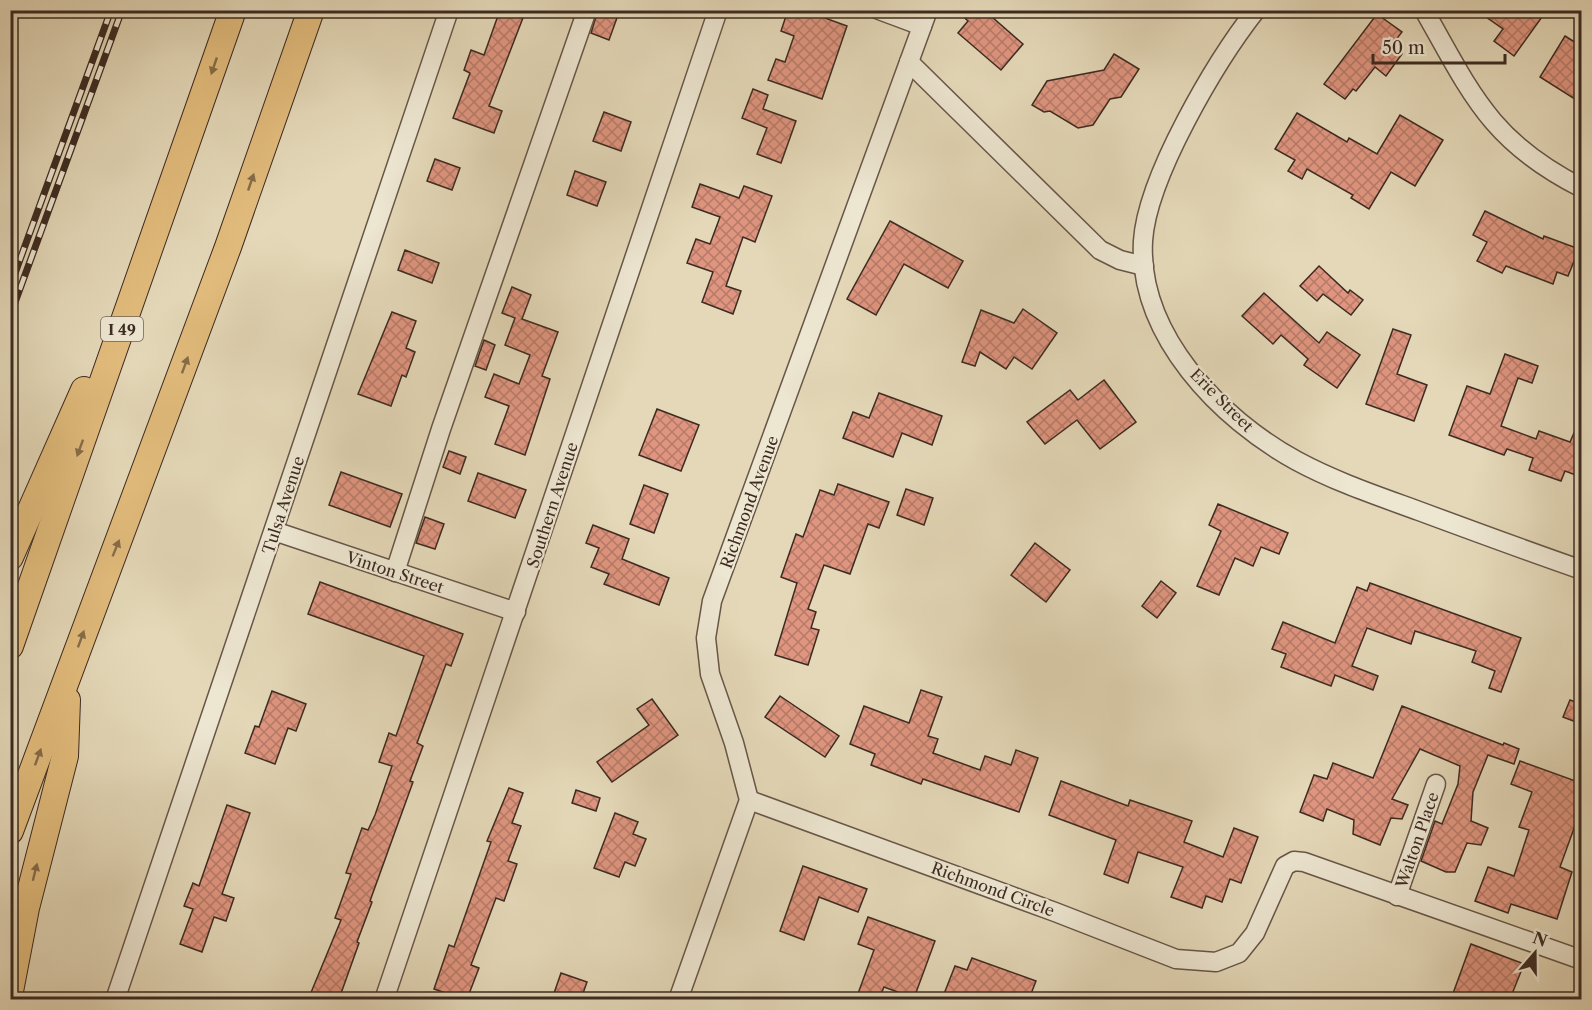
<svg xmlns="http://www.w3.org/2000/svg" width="1592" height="1010" viewBox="0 0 1592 1010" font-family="'Libre Caslon Text',serif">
<defs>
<pattern id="building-cross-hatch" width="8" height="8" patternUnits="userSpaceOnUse" patternTransform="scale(1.5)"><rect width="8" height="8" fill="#df957f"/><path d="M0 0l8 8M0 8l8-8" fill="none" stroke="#b67a68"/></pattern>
</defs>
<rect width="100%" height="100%" fill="#e4d8b8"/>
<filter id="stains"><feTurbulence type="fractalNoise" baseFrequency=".00333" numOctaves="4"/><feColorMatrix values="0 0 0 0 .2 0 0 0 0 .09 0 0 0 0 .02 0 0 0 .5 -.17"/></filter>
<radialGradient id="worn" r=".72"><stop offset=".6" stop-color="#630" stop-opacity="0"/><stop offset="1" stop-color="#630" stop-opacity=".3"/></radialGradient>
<g fill="url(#building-cross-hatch)" stroke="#3d2b22" stroke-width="1.5">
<path d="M500,10h26l-37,96 13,5 -8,22 -41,-15 17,-45 -6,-3 7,-20 13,5z"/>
<path d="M598,10l20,5 -9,25 -18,-7z"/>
<path d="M788,10h15l44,16 -25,73 -54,-19 8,-21 9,3 9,-26 -13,-5z"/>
<path d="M956,10h28l39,34 -22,26 -43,-37 10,-12z"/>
<path d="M1476,10h71l-33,46 -20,-15 9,-12z"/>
<path d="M1377,14l25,18 -11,14 11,8 -16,22 -11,-9 -19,24 -3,-2 -8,10 -21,-15z"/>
<path d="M1565,36l16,10v57l-41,-26z"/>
<path d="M1114,54l25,15 -18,28 -11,2 -17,26 -15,3 -28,-17 -6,1 -12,-7 15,-24 57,-11z"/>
<path d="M753,89l15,6 -5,14 33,12 -15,42 -24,-9 10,-26 -25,-10z"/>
<path d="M604,112l27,10 -10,29 -28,-10z"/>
<path d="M1297,113l50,29 2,-4 28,16 23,-39 43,25 -28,46 -24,-14 -22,37 -18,-11 2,-3 -46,-26 -5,10 -14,-8 7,-11 -20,-11z"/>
<path d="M435,159l25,9 -8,22 -25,-9z"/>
<path d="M575,171l31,11 -9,24 -30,-11z"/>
<path d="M700,184l39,14 5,-12 28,10 -17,46 -12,-5 -17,49 15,5 -8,23 -31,-12 11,-30 -26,-9 9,-24 14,5 10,-27 -28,-10z"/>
<path d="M1485,211l58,28 1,-3 35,13 -11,27 -11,-4 -4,12 -47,-18 -4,7 -25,-12 10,-19 -14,-7z"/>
<path d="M890,221l73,40 -15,27 -44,-24 -28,51 -29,-16z"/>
<path d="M405,250l34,13 -7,20 -34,-13z"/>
<path d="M1319,266l29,27 2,-3 13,10 -12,15 -28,-21 -6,7 -17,-15z"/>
<path d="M512,287l19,8 -9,24 36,13 -16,44 8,3 -25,76 -30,-11 14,-38 -24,-9 9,-23 25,10 11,-29 -25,-10 10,-27 -13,-5z"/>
<path d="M1264,293l55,50 8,-11 33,23 -23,33 -33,-23 4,-6 -27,-24 -8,9 -31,-28z"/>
<path d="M1023,309l34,24 -25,36 -18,-12 -8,12 -26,-17 -5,14 -13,-4 19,-52 33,13z"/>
<path d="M392,312l24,9 -10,27 9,4 -9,25 -4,-2 -11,31 -33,-12z"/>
<path d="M1393,329l18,6 -14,39 30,11 -13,36 -48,-17z"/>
<path d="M484,340l11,5 -9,25 -11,-4z"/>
<path d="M1505,354l33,12 -6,17 -14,-5 -17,48 35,13 3,-8 31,11 11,-25v60l-16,-6 -4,10 -32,-11 4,-12 -26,-9 -3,6 -55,-20 18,-49 23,8z"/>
<path d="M1104,380l32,42 -36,27 -23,-29 -32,24 -18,-22 43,-32 8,10z"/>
<path d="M879,393l63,23 -10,29 -30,-12 -9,24 -50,-19 10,-26 16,6z"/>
<path d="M657,409l42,16 -18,46 -42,-16z"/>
<path d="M449,451l17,6 -6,17 -17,-7z"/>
<path d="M341,472l61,22 -12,33 -61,-22z"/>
<path d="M478,473l48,17 -11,28 -47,-17z"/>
<path d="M838,484l51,18 -10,26 -11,-4 -18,50 -26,-9 -16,44 8,3 -5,16 8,2 -11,35 -33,-10 22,-72 -16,-6 15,-43 7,3 17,-47 14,5z"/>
<path d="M644,485l24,9 -14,39 -24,-9z"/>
<path d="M906,489l27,9 -9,27 -27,-10z"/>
<path d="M1218,504l70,29 -9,21 -18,-7 -8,19 -18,-8 -16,37 -22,-9 24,-55 -12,-6z"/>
<path d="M425,517l19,7 -9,25 -19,-6z"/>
<path d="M593,525l36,14 -7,20 47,19 -10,27 -55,-21 5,-10 -18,-7 8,-19 -13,-5z"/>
<path d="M1035,543l35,27 -24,32 -35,-27z"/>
<path d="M1161,581l15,12 -19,25 -15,-12z"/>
<path d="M320,582l143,52 -12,32 -5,-2 -29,79 6,3 -13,35 3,1 -43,119 2,1 -15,40 2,1 -20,56h-16l-13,-4 31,-75 -6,-2 16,-44 -5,-1 16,-45 6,2 7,-15 17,-49 -13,-4 10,-29 7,3 28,-80 -116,-42z"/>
<path d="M1370,583l151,55 -20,54 -12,-4 6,-17 -23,-9 4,-11 -61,-20 -4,13 -44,-16 -15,38 26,10 -5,14 -38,-15 -4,11 -50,-19 5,-13 -14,-5 11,-27 52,21 22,-56 10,4z"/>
<path d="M921,690l21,7 -14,39 10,3 -5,14 47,17 5,-14 26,9 5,-15 22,8 -19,54 -96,-33 -2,5 -50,-19 4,-11 -25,-10 14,-38 45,17z"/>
<path d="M272,691l34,13 -10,27 -8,-3 -13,36 -30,-11 10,-27 4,1z"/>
<path d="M780,696l59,40 -14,21 -60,-40z"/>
<path d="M652,699l26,36 -66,47 -15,-20 52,-37 -12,-16z"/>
<path d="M1570,700l11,4v20l-18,-7z"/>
<path d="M1402,706l101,39 1,-2 15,6 -5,15 -26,-9 -15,37 -2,29 17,7 -7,17 -14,-2 -12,29h-9l-25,-11 14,-40 7,3 16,-40 2,-18 -40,-17 -28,50 16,6 -6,14 -11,-1 -11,27 -27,-11 1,-14 -27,-11 -4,12 -23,-9 14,-37 13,4 6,-16 40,15z"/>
<path d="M1520,761l61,22v26l-21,58 12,5 -15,47 -46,-15 -3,9 -33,-12 13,-34 26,9 15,-46 -10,-3 13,-35 -21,-8z"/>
<path d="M1061,781l67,25 2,-6 62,21 -8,21 39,15 11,-29 24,9 -17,46 -11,-4 -8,23 -16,-6 -4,12 -31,-11 12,-30 -45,-15 -10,31 -24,-9 12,-34 -67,-25z"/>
<path d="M509,788l14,5 -11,30 9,3 -13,35 9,3 -13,37 -8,-3 -25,67 8,3 -12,31h-4l-29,-10 15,-44 5,2 37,-105 -4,-1z"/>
<path d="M576,790l24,8 -4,13 -24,-8z"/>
<path d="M227,805l23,8 -28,81 12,4 -8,23 -12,-4 -12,35 -22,-8 13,-35 -9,-3 9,-23 6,3z"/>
<path d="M615,813l23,9 -5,12 13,5 -11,27 -10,-4 -6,15 -25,-9z"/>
<path d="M803,866l64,23 -9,23 -39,-15 -15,43 -24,-9z"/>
<path d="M868,917l67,24 -21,57 -30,-11 -5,12h-23l18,-49 -16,-6z"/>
<path d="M1471,944l53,20 -14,35h-59z"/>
<path d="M972,958l64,23 -7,18h-87l13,-33 12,4z"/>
<path d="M561,973l26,9 -6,17h-29z"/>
</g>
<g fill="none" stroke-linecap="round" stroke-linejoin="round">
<g stroke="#675648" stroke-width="21">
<g id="minor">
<path d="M879,10l43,16"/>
<path d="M1256,10c-40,51 -109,167 -113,231 -5,94 77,178 154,220 39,21 81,35 122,50 54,20 108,40 163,59"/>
<path d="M1424,10c48,85 67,132 158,178"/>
<path d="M909,62l191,188 20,10 24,6"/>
<path d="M274,531l242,81"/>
<path d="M395,572l46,-143 146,-419"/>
<path d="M749,800l306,112 121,47 40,3 23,-9 16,-20 30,-67 9,-5 10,1 278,98"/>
<path d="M1397,896l39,-112"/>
<path d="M115,1000l334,-990"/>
<path d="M384,1000l334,-990"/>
<path d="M678,1000l71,-200 -15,-57 -24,-69 -4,-36 6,-37 216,-591"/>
</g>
</g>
<g stroke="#3d2b22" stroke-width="28">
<g id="highway">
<path d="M10,557l74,-167"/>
<path d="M10,646l223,-636"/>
<path d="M10,831l218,-584 83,-237"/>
<path d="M10,991l16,-83 39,-152 2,-56"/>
</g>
</g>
<use href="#minor" stroke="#ede6d1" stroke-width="18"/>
<use href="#highway" stroke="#e2bc7c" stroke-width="26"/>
<g stroke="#3d2b22" stroke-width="7">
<g id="rail">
<path d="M10,287l101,-277"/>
<path d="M10,316l112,-306"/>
</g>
</g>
<use href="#rail" stroke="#ede6d1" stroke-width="4.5" stroke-dasharray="14" stroke-linecap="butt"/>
</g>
<defs><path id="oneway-solid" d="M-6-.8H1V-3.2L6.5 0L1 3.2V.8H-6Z" transform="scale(1.5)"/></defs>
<g fill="#876c4a">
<use href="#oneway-solid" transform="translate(214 66) rotate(109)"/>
<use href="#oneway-solid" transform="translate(251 182) rotate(-71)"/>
<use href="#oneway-solid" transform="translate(185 365) rotate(-70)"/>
<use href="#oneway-solid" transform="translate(80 448) rotate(110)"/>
<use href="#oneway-solid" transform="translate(116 548) rotate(-68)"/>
<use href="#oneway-solid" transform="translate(81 639) rotate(-70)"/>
<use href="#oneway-solid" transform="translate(38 757) rotate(-70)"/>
<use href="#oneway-solid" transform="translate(35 872) rotate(-76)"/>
</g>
<g text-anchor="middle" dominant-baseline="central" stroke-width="4.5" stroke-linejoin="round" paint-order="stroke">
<rect fill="#ede6d1" stroke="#726356" stroke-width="1.5" x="101" y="317" width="42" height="24" rx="4.5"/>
<g font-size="15" font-weight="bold" fill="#3d2b22">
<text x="122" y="329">I 49</text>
</g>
<g font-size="16" fill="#3d2b22" stroke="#ede6d1">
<text transform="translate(1222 400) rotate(45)">Erie Street</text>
<text transform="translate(749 502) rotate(-70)">Richmond Avenue</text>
<text transform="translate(283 505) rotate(-72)">Tulsa Avenue</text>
<text transform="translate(552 505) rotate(-72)">Southern Avenue</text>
<text transform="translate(395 572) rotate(18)">Vinton Street</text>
<text transform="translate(1417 840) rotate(-71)">Walton Place</text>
<text transform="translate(993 889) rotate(20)">Richmond Circle</text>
</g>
</g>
<rect width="1592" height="1010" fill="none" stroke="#e4d8b8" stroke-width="36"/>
<rect x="12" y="12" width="1568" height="986" fill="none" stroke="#3d2b22" stroke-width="3"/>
<rect x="18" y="18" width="1556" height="974" fill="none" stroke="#3d2b22" stroke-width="1.5"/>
<g transform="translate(1535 953) rotate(20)" stroke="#ede6d1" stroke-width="4.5" paint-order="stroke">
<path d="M0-4.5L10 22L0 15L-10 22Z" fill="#3d2b22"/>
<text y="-9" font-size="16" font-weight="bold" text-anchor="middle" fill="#3d2b22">N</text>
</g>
<path d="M1373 54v9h132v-9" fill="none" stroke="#3d2b22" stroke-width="3"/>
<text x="1382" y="54" font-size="18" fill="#3d2b22" stroke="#ede6d1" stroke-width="4.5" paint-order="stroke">50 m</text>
<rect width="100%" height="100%" filter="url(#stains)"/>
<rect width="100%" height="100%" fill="url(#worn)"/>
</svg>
